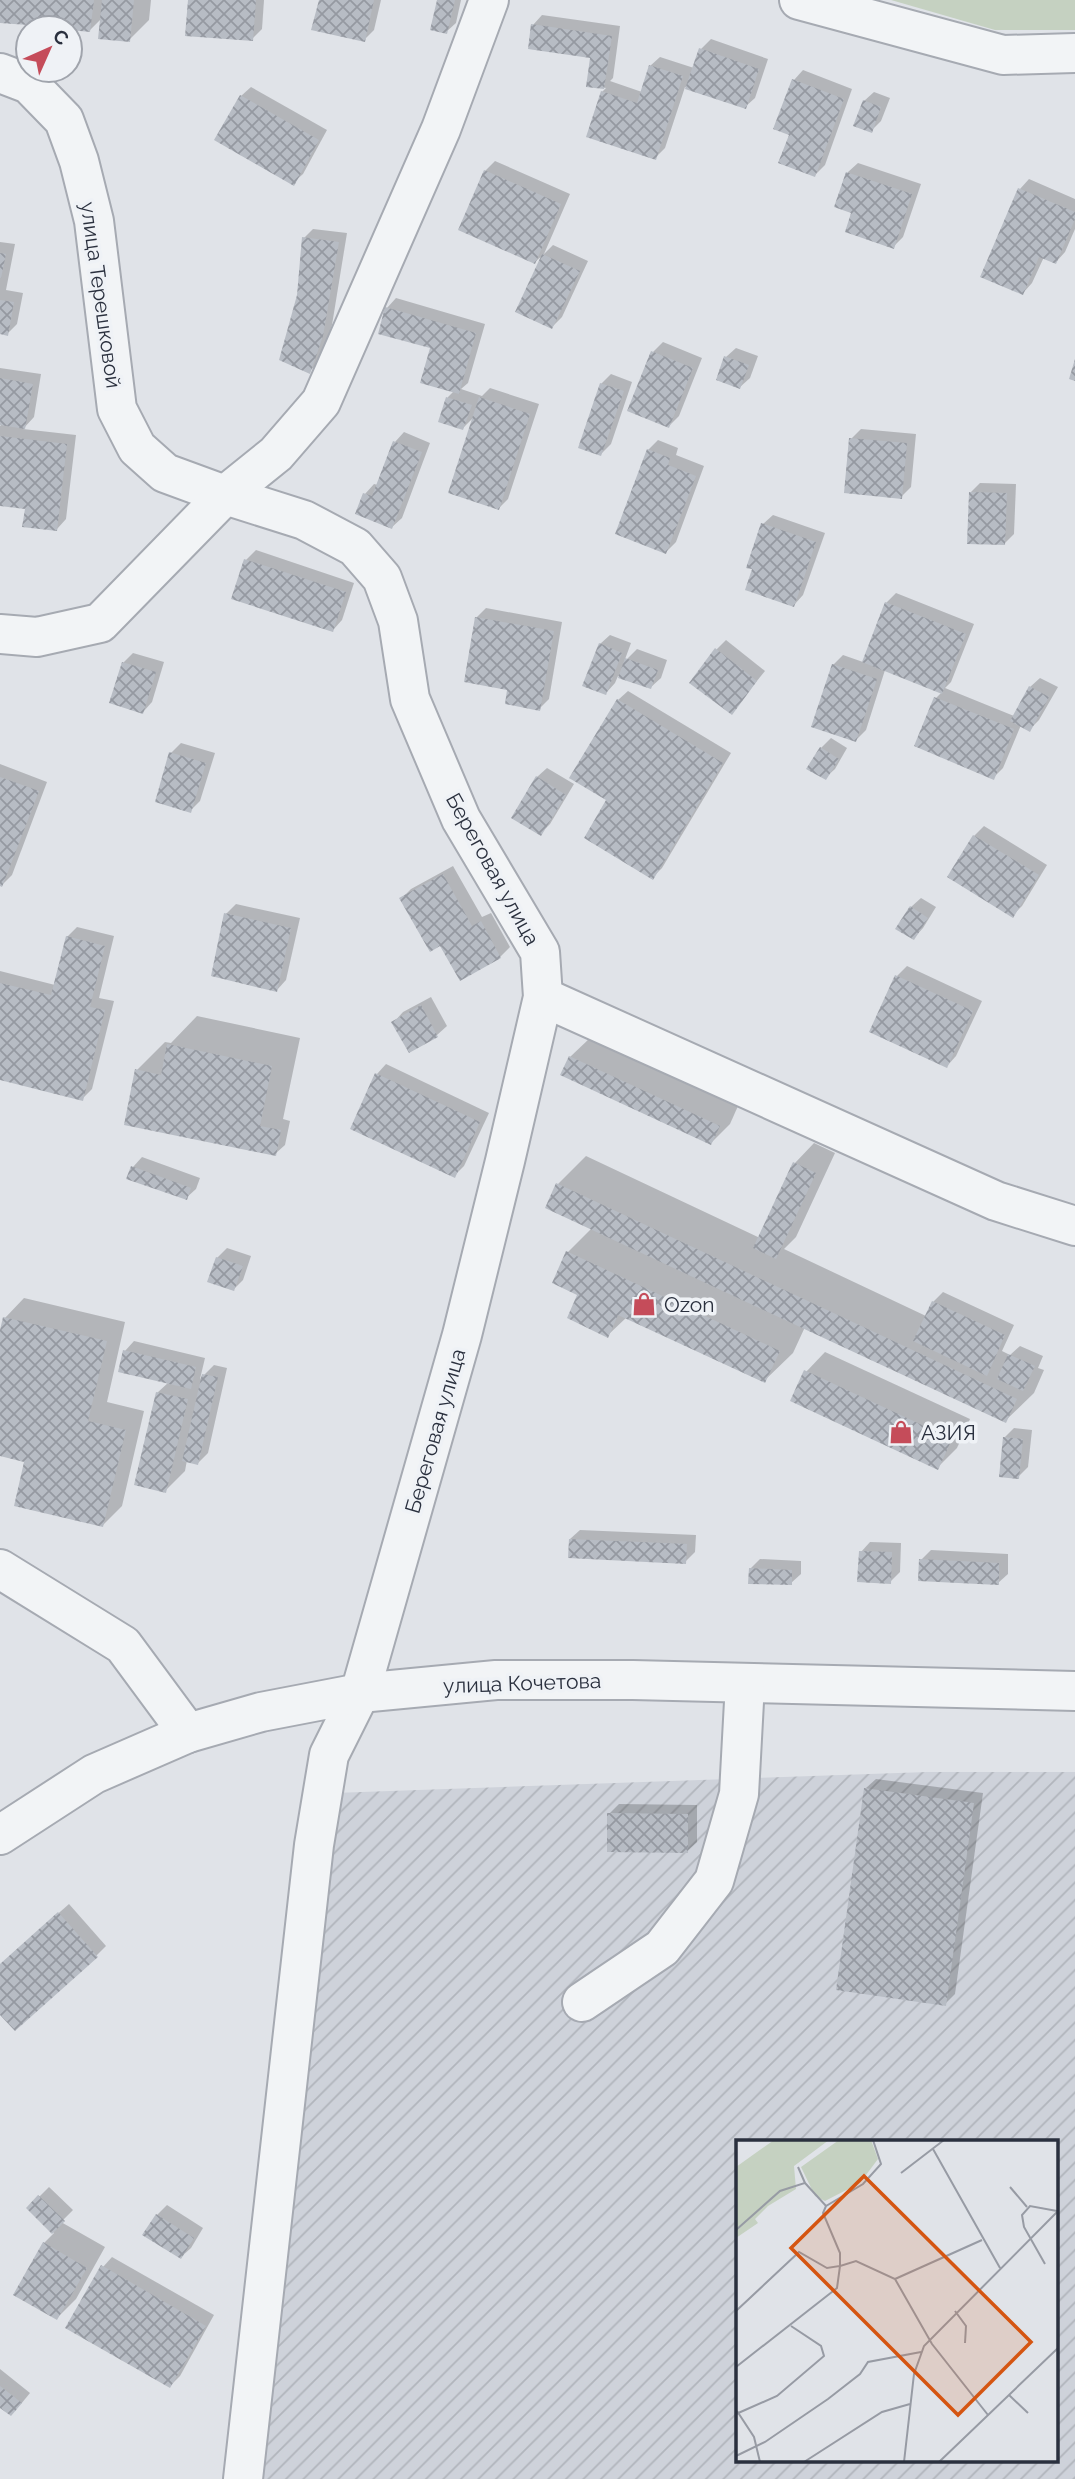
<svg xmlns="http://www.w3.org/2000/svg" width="1075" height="2479" viewBox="0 0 1075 2479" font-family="Raleway,sans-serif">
<defs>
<pattern id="industrial-furrows" width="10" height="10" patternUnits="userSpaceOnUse" patternTransform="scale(1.75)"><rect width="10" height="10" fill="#ced2da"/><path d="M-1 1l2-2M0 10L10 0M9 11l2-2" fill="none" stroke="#b1b5bc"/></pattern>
<pattern id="building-cross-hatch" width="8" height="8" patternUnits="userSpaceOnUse" patternTransform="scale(1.75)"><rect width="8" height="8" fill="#b7bcc4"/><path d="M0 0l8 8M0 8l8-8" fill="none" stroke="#9599a1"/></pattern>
</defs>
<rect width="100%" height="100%" fill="#e0e3e8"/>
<path fill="url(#industrial-furrows)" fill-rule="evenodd" d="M927,1772h148v707h-819l78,-686zM737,2141h319v319h-319z"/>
<path fill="#c5d1c1" d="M891,0h184v30h-80z"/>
<g fill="#0003">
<path d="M0,0h151l-2,20 -20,20 -27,-22 -12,12 -90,-9z"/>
<path d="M190,0h74l-2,29 -10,10z"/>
<path d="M320,0h61l-7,30 -10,10z"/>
<path d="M439,0h22l-5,23 -10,9z"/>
<path d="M542,15l78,11 -7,52 -3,3 32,11 8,-26 10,-9 34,11 7,-19 10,-10 57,20 -13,39 -10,9 -60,-20 -20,61 -10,10 -53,-66 4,-4 -18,-3 4,-29 -59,-31z"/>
<path d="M803,70l49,19 -27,76 -10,10 -24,-41 3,-54z"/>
<path d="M251,87l76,43 -24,44 -10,9 -52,-87z"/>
<path d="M874,92l16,6 -9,23 -10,10 -7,-30z"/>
<path d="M495,161l75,33 -26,60 9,-9 35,16 -26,56 -10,10 -35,-16 27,-57 -9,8 -50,-91z"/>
<path d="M858,163l63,21 -18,53 -10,10 -39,-35 -17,-7 11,-33z"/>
<path d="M1029,179l46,20v30l-10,23 -9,10 -12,-5 -12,26 -9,10 -3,-104z"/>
<path d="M313,229l34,4 -15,92 -13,37 -10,10 -11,-77 6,-57z"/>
<path d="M0,242l15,2 -9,46 17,3 -6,31 -10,10 -7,-2z"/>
<path d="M396,298l89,26 -17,59 -7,6 21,7 8,-8 49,16 -31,95 -9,9 -25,-91 -11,11 -23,-8 8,-23 6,-6 -22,-44 -45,-39z"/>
<path d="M663,342l39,16 -23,58 -10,10 -40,-16 24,-58z"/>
<path d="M736,348l22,8 -8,22 -10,9 -14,-30z"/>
<path d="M0,368l41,6 -7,43 -11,12 53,6 -10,84 -9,10 -30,-22 -27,-3v-78l3,-3h-3z"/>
<path d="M611,374l21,8 -21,62 -10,10v-70z"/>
<path d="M861,429l55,5 -5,53 -10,10 -50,-58z"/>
<path d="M404,432l26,11 -28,75 -10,9 -27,-33 9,-10 4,1 17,-43z"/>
<path d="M658,440l20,8 -2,7 28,11 -28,76 -10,10 -18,-102z"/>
<path d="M980,483l36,1 -2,50 -10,10 -34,-51z"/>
<path d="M773,515l52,18 -22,62 -9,10 -40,-37 9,-44z"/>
<path d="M256,550l98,33 -12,37 -9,10 -87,-70z"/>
<path d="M896,593l78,31 -23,58 -6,6 69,28 16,-29 10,-9 18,9 -19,33 -10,10 -8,-5 -18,43 -9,9 -58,-79 6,-6 -57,-22 -19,60 -10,10 -23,-75 10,-10 20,7 23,-59z"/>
<path d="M486,608l76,14 -13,77 -10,10 -30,-21 -33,-70z"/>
<path d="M610,635l21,8 -7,19 13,-13 30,11 -6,18 -10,9 -33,-11 -3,7 -9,10 -6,-49z"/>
<path d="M726,640l39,31 -34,42 -15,-63z"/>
<path d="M133,653l31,9 -12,40 -9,10 -20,-49z"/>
<path d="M628,691l103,62 -69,115 -9,9 -45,-77 10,-100z"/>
<path d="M831,738l16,10 -12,21 -10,9 -4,-30z"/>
<path d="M181,743l34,10 -15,48 -10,10 -19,-58z"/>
<path d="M0,764l47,18 -35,93 -10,10 -2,-1z"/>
<path d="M547,768l27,16 -24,40 -9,9 -4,-56z"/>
<path d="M984,826l63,39 -25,41 -9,9 -39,-79z"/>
<path d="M453,866l29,51 9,-4 19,34 -10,10 -39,22 -20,-35 -40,-45 10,-10z"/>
<path d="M921,898l15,9 -13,21 -9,10 -3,-31z"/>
<path d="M236,904l64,14 -14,62 -9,10 -51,-76z"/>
<path d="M77,927l37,9 -15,62 15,3 -22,88 -10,10 -82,-21v-107l55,14 12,-48z"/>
<path d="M907,966l75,35 -26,55 -9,10 -75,-35 25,-55z"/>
<path d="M431,997l16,29 -10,9 -27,16 -16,-29 9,-10z"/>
<path d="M197,1016l103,22 -17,81 7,2 -5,24 -10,9 -138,-84 28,-28 6,1z"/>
<path d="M590,1038l148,68 -8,18 -19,19 -141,-86z"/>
<path d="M386,1064l103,49 -25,53 -10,10 -102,-48 25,-54z"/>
<path d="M814,1143l21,10 -39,84 -12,12 142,67 7,-14 10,-10 71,33 -12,26 8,4 10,-9 23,10 -5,12 6,2 -10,23 -29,28 -200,-94 -12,26 -29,28 -137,-64 -19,18 -28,-41 -12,-42 24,-24 -34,-44 28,-28 174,82 35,-75z"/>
<path d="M142,1157l58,21 -4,11 -10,9 -53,-31z"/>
<path d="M227,1248l24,8 -8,24 -9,9 -17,-31z"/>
<path d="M24,1298l101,24 -18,80 37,9 -22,95 -19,19 -77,-64 -26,-7v-116l5,-20z"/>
<path d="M134,1341l71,17 -5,21 14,-14 13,3 -19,85 -10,10 -11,-3 -2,11 -20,20 -8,-98 12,-11 -44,-31z"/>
<path d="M825,1352l145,67 -13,29 -20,20 -131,-96z"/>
<path d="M1014,1428l18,2 -4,37 -10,10 -14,-39z"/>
<path d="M580,1530l116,5 -1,17 -10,10 -115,-23z"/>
<path d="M870,1542l31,1 -1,29 -10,10 -29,-30z"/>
<path d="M931,1550l77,4v20l-10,9 -77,-23z"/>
<path d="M760,1559l41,2v13l-10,9 -41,-14z"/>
<path d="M876,1779l107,14 -28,201 -10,10 -79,-216z"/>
<path d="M619,1804l78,1v37l-10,9 -78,-37z"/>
<path d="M69,1904l37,42 -10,10 -96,56v-47z"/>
<path d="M49,2187l24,23 -12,12 44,25 -29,52 -19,19 -13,-75 10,-10 -26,-25z"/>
<path d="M167,2205l36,23 -12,20 -10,9 -24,-42z"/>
<path d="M112,2257l102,58 -34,61 -10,10 -67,-119z"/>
<path d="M0,2369l30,24 -9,11 -21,1z"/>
</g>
<g fill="url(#building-cross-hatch)">
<path d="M0,0h94l-4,32 -20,-2v-2l-70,-5z"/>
<path d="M102,0h32l-4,42 -32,-3z"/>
<path d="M188,0h68l-3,41 -68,-5z"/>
<path d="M319,0h55l-9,42 -54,-12z"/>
<path d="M437,0h18l-8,34 -17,-4z"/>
<path d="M531,24l81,12 -8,53 -18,-2 4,-29 -62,-9z"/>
<path d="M699,48l60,21 -13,40 -61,-20z"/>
<path d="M649,65l34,11 -27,84 -70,-23 15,-46 36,12z"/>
<path d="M792,79l52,20 -29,78 -37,-14 11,-28 -16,-6z"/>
<path d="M240,95l79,45 -25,46 -80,-46z"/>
<path d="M863,100l18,7 -9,26 -19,-7z"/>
<path d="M484,170l77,34 -26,60 -77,-34z"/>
<path d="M846,172l66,22 -18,55 -49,-17 6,-19 -17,-6z"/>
<path d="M1018,188l57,24v7l-19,45 -17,-7 -16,38 -43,-18z"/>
<path d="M302,237l37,5 -16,94 -13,38 -31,-14 18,-65z"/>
<path d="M0,253l6,1 -5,24h-1z"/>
<path d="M542,254l38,17 -28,58 -37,-17z"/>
<path d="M0,300l14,2 -6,34 -8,-2z"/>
<path d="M385,307l91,26 -17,61 -39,-11 10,-35 -52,-14z"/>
<path d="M651,351l42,17 -24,60 -42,-17z"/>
<path d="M724,356l25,9 -9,24 -24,-9z"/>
<path d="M1075,359v22l-6,-2z"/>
<path d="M0,378l33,6 -8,45 -25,-4z"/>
<path d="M600,383l24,8 -23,65 -23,-8z"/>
<path d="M446,397l26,8 -9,25 -25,-8z"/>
<path d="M479,397l51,17 -31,96 -51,-17z"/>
<path d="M0,436l67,8 -10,87 -35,-4 3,-18 -25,-3z"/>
<path d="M849,438l58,5 -5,56 -58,-6z"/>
<path d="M393,441l29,11 -30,77 -37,-15 8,-21 9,3z"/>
<path d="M647,449l23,9 -2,7 28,11 -30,78 -51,-20z"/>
<path d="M969,492l38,1 -2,52 -38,-1z"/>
<path d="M761,523l55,19 -22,65 -49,-17 7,-21 -6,-1z"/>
<path d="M244,559l102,33 -13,40 -102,-33z"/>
<path d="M885,602l81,32 -24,60 -80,-32z"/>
<path d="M475,617l79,14 -14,80 -35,-7 2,-14 -43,-8z"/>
<path d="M599,643l23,10 -16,42 -24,-9z"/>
<path d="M715,648l42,33 -25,34 -43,-32z"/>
<path d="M625,658l33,12 -7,19 -33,-11z"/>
<path d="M122,662l34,10 -13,42 -34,-11z"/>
<path d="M832,664l45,15 -21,63 -45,-15z"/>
<path d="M1029,686l20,11 -19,35 -20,-11z"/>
<path d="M934,697l80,32 -20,51 -80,-34z"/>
<path d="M617,699l106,64 -70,117 -69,-42 22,-38 -37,-22z"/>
<path d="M820,747l19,12 -13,21 -20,-11z"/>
<path d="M169,752l37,11 -15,50 -36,-11z"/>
<path d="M536,776l30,19 -25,41 -30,-18z"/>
<path d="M0,777l39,14 -37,96 -2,-1z"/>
<path d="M973,835l66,40 -26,43 -66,-41z"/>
<path d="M443,874l29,52 9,-5 20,37 -41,23 -20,-35 -10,6 -31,-54z"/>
<path d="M910,906l18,12 -14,22 -19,-11z"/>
<path d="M224,913l67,15 -14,64 -66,-16z"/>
<path d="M66,936l39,10 -15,61 15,3 -22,91 -83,-21v-97l51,12z"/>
<path d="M895,975l78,36 -26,57 -78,-36z"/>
<path d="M421,1005l17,32 -29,16 -18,-31z"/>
<path d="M167,1044l105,22 -12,60 21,4 -5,26 -152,-31 11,-56 26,6z"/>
<path d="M569,1056l151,70 -9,19 -151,-70z"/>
<path d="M375,1073l105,49 -25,56 -105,-49z"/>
<path d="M793,1162l23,11 -40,86 -23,-11z"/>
<path d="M131,1166l60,22 -4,12 -61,-21z"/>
<path d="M556,1183l461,216 -11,24 -461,-215z"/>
<path d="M566,1251l214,100 -15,32 -147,-68 -10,23 -41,-20 10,-23 -25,-12z"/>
<path d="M216,1257l27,9 -9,25 -27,-9z"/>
<path d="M932,1301l73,34 -18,41 -74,-35z"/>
<path d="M3,1317l104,24 -19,80 38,9 -23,97 -89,-21 10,-44 -24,-6v-126z"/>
<path d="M123,1350l73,17 -5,22 -73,-17z"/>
<path d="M1008,1354l27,12 -12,25 -26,-12z"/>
<path d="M804,1370l148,69 -14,31 -148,-69z"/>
<path d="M202,1374l16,3 -20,88 -16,-4z"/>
<path d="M156,1392l32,7 -22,94 -32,-8z"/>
<path d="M1003,1437l20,2 -4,40 -20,-2z"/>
<path d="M569,1539l118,5 -1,20 -118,-6z"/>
<path d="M859,1551l33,1 -1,32 -34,-2z"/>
<path d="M919,1559l80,4v22l-81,-4z"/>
<path d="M749,1568l43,2v15l-44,-1z"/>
<path d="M864,1788l110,15 -28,203 -110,-16z"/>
<path d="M607,1813l81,1v39l-81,-1z"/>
<path d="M58,1912l40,45 -83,74 -15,-16v-51z"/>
<path d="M38,2195l27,26 -13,13 -26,-26z"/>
<path d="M156,2214l38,24 -13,21 -39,-24z"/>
<path d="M43,2242l44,26 -30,52 -44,-25z"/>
<path d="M101,2265l105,61 -36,62 -105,-60z"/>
<path d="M0,2386l22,17 -11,13 -11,-8z"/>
</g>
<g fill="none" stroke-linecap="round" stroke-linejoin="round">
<g stroke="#a6aab2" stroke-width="42">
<g id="minor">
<path d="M799,0l204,55 72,-2"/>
<path d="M0,73l29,11 35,36 15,41 15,60 23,188 20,39 28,25 60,22 51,-41 45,-52 120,-273 48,-129"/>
<path d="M0,634l37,3 63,-14 125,-128 79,25 51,27 27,31 16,43 12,78 51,120 79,133 3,45 -38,164 -43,174 -102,358 -31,62 -15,90 -71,634"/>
<path d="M543,997l453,204 79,25"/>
<path d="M0,1569l123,76 65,88"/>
<path d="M0,1835l94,-61 94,-41 73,-21 99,-19 136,-13h137l442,11"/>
<path d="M582,2002l80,-54 52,-67 25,-87 6,-111"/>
</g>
</g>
<use href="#minor" stroke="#f2f4f6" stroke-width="38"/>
</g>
<defs>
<g id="shop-bare" transform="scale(1.89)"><path d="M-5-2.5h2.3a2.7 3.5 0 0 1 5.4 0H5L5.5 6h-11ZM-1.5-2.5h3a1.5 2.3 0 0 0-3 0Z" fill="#c54c5a" stroke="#eff2f6" stroke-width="2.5" paint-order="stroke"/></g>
</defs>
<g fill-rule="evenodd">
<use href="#shop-bare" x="644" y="1304"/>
<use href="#shop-bare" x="901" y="1432"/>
</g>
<g text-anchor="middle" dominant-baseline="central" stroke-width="7" stroke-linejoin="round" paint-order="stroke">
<g font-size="21" fill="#2a303e" stroke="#eff2f6">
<text transform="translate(101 295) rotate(82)">улица Терешковой</text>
<text transform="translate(493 869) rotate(61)">Береговая улица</text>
<text transform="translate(435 1431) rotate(-74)">Береговая улица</text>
<text transform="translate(522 1683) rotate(-2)">улица Кочетова</text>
</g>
<g font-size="21" fill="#2a303e" stroke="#eff2f6" text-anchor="start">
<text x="664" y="1304">Ozon</text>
<text x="921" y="1432">АЗИЯ</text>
</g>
</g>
<g transform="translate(736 2140)">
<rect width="322" height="322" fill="#e0e3e8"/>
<path d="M38,0h55l-35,26 2,23 -28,17 -13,13 3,4 -22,15v-71zM103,0h32l7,19 -18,24 -35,18 -10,-5 -14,-29z" fill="#c5d1c1"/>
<path fill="none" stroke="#979ba4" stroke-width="2" d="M197,9l67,119M165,33l43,-33M69,43l21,23 37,-22 18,-20 -8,-24M274,47l17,20M0,90l44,-39 25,-8 -7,-16M309,124l-21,-37 -2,-12 8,-9 27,5M159,139l87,-39M0,171l63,-59 28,16 13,-2v-13l-17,-40 3,-7M219,171l11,15 -1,17M0,227l101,-79 3,-22 16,-5 39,18 37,65 56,71M273,255l19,18M1,271l17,26 6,25M0,274l41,-18 47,-40 -3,-10 -30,-20M0,316l29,-14 63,-43 32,-25 8,-12 53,-10M68,322l78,-50 28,-8M168,322l10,-88 10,-28 134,-135M203,322l119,-114"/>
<path fill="#d55511" fill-opacity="0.15" stroke="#d55511" stroke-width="3.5" d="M128,36l167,166 -73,73 -167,-167z"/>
<rect width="322" height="322" fill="none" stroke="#2a303e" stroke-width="3.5"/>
</g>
<g transform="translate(49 49) rotate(45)"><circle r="33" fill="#eff2f6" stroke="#a0a4ac" stroke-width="2"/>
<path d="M0-5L12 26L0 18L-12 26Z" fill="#c54c5a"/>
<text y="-10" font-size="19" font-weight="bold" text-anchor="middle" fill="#2a303e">С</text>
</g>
</svg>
